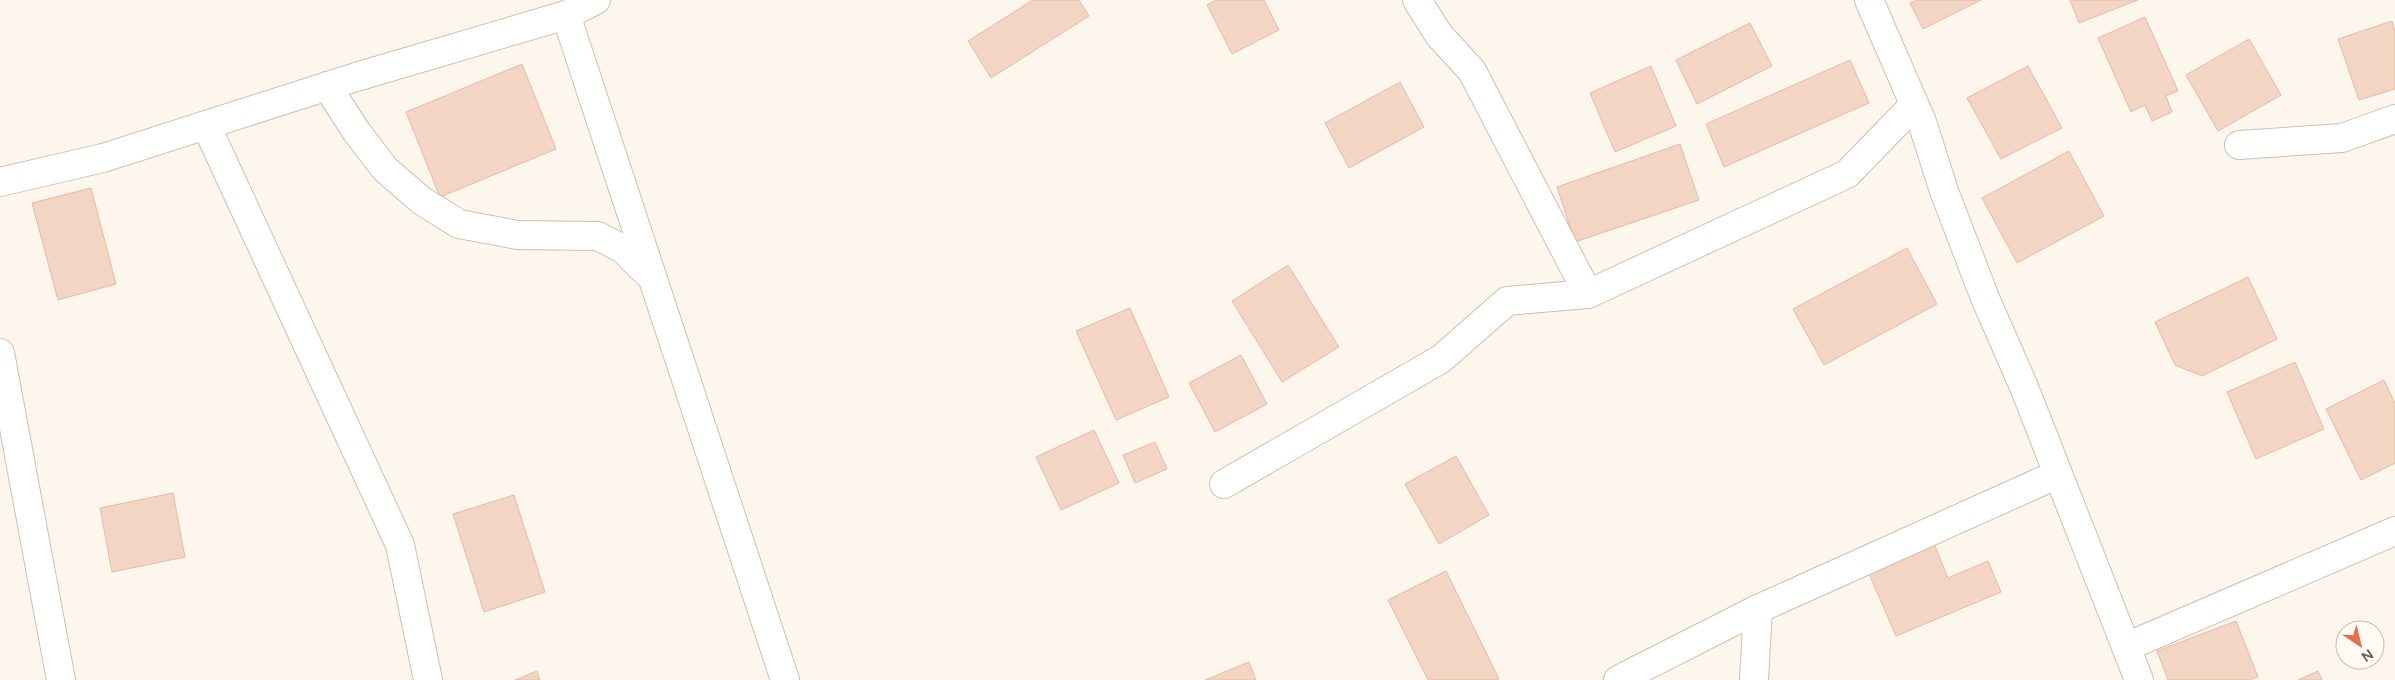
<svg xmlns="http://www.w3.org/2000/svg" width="2395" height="680" viewBox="0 0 2395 680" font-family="Figtree,sans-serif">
<rect width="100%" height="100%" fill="#fdf6ec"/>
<g fill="#f3d5c3" stroke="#e6bba3">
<path d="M1033,0h46l10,16 -98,62 -23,-37z"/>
<path d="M1216,0h48l15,30 -47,24 -25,-49z"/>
<path d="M1917,0h64l-58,29 -13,-26z"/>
<path d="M2070,0h68l-59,23z"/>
<path d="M2145,17l33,74 -12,5 6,16 -20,9 -7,-16 -14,7 -33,-74z"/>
<path d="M2392,21l3,11v57l-36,11 -21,-61z"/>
<path d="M1750,23l22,43 -75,38 -21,-44z"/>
<path d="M2249,39l32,56 -63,36 -32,-56z"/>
<path d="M1850,60l19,43 -145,64 -18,-43z"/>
<path d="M522,64l34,85 -116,48 -34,-85z"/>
<path d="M1651,66l25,60 -61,26 -25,-59z"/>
<path d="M2028,66l34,62 -61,31 -34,-61z"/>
<path d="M1400,82l24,45 -75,41 -24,-45z"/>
<path d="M1680,144l19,56 -124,42 -18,-55z"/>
<path d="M2069,151l35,65 -87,47 -35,-65z"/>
<path d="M91,188l25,96 -58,16 -26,-97z"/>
<path d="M1907,248l30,56 -113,61 -31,-56z"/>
<path d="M1288,265l51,82 -57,35 -50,-81z"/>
<path d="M2248,277l29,62 -75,37 -27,-11 -20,-43z"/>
<path d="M1130,308l39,89 -53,23 -40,-89z"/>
<path d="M1241,355l26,49 -52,28 -26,-49z"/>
<path d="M2295,362l29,67 -68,30 -29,-67z"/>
<path d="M2384,380l11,23v60l-34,17 -35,-71z"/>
<path d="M1094,430l25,53 -58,27 -25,-53z"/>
<path d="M1155,442l12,27 -32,14 -12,-28z"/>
<path d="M1456,456l33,59 -50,29 -34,-60z"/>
<path d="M173,493l12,64 -73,15 -12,-64z"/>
<path d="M514,495l31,97 -61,20 -31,-98z"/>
<path d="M1933,541l15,37 40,-17 13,31 -105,44 -29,-67z"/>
<path d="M1446,571l53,108 -2,1h-69l-40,-80z"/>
<path d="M2236,621l22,56 -9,3h-81l-11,-29z"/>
<path d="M1249,662l7,18h-51z"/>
<path d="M537,671l3,9h-25z"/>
<path d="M2318,671l4,9h-24z"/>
</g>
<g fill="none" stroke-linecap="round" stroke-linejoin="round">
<g stroke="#d1beb0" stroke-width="30">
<g id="minor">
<path d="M1417,0l22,35 33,36 116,223"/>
<path d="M1869,0l53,122 22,69 41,107 39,89 115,293"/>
<path d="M566,15l219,665"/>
<path d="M327,86l29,45 29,38 37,32 37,23 59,11 80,1 25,13 24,24"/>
<path d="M206,125l194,420 28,135"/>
<path d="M2239,145l103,-7 53,-19"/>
<path d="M0,182l103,-24 253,-81 210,-62 30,-15"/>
<path d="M0,353l61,327"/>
<path d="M1224,484l217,-125 66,-58 81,-7 259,-120 67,-69"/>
<path d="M2126,647l269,-116"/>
<path d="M1618,680l140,-71 300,-135"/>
<path d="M1754,680l4,-71"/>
</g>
</g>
<use href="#minor" stroke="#fff" stroke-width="28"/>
</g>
<g transform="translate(2360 645) rotate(145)"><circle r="24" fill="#fffaf3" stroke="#cabbb1"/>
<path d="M0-4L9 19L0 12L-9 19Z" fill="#e76f51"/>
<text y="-8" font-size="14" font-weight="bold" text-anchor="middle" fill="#7a5c4d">N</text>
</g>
</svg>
